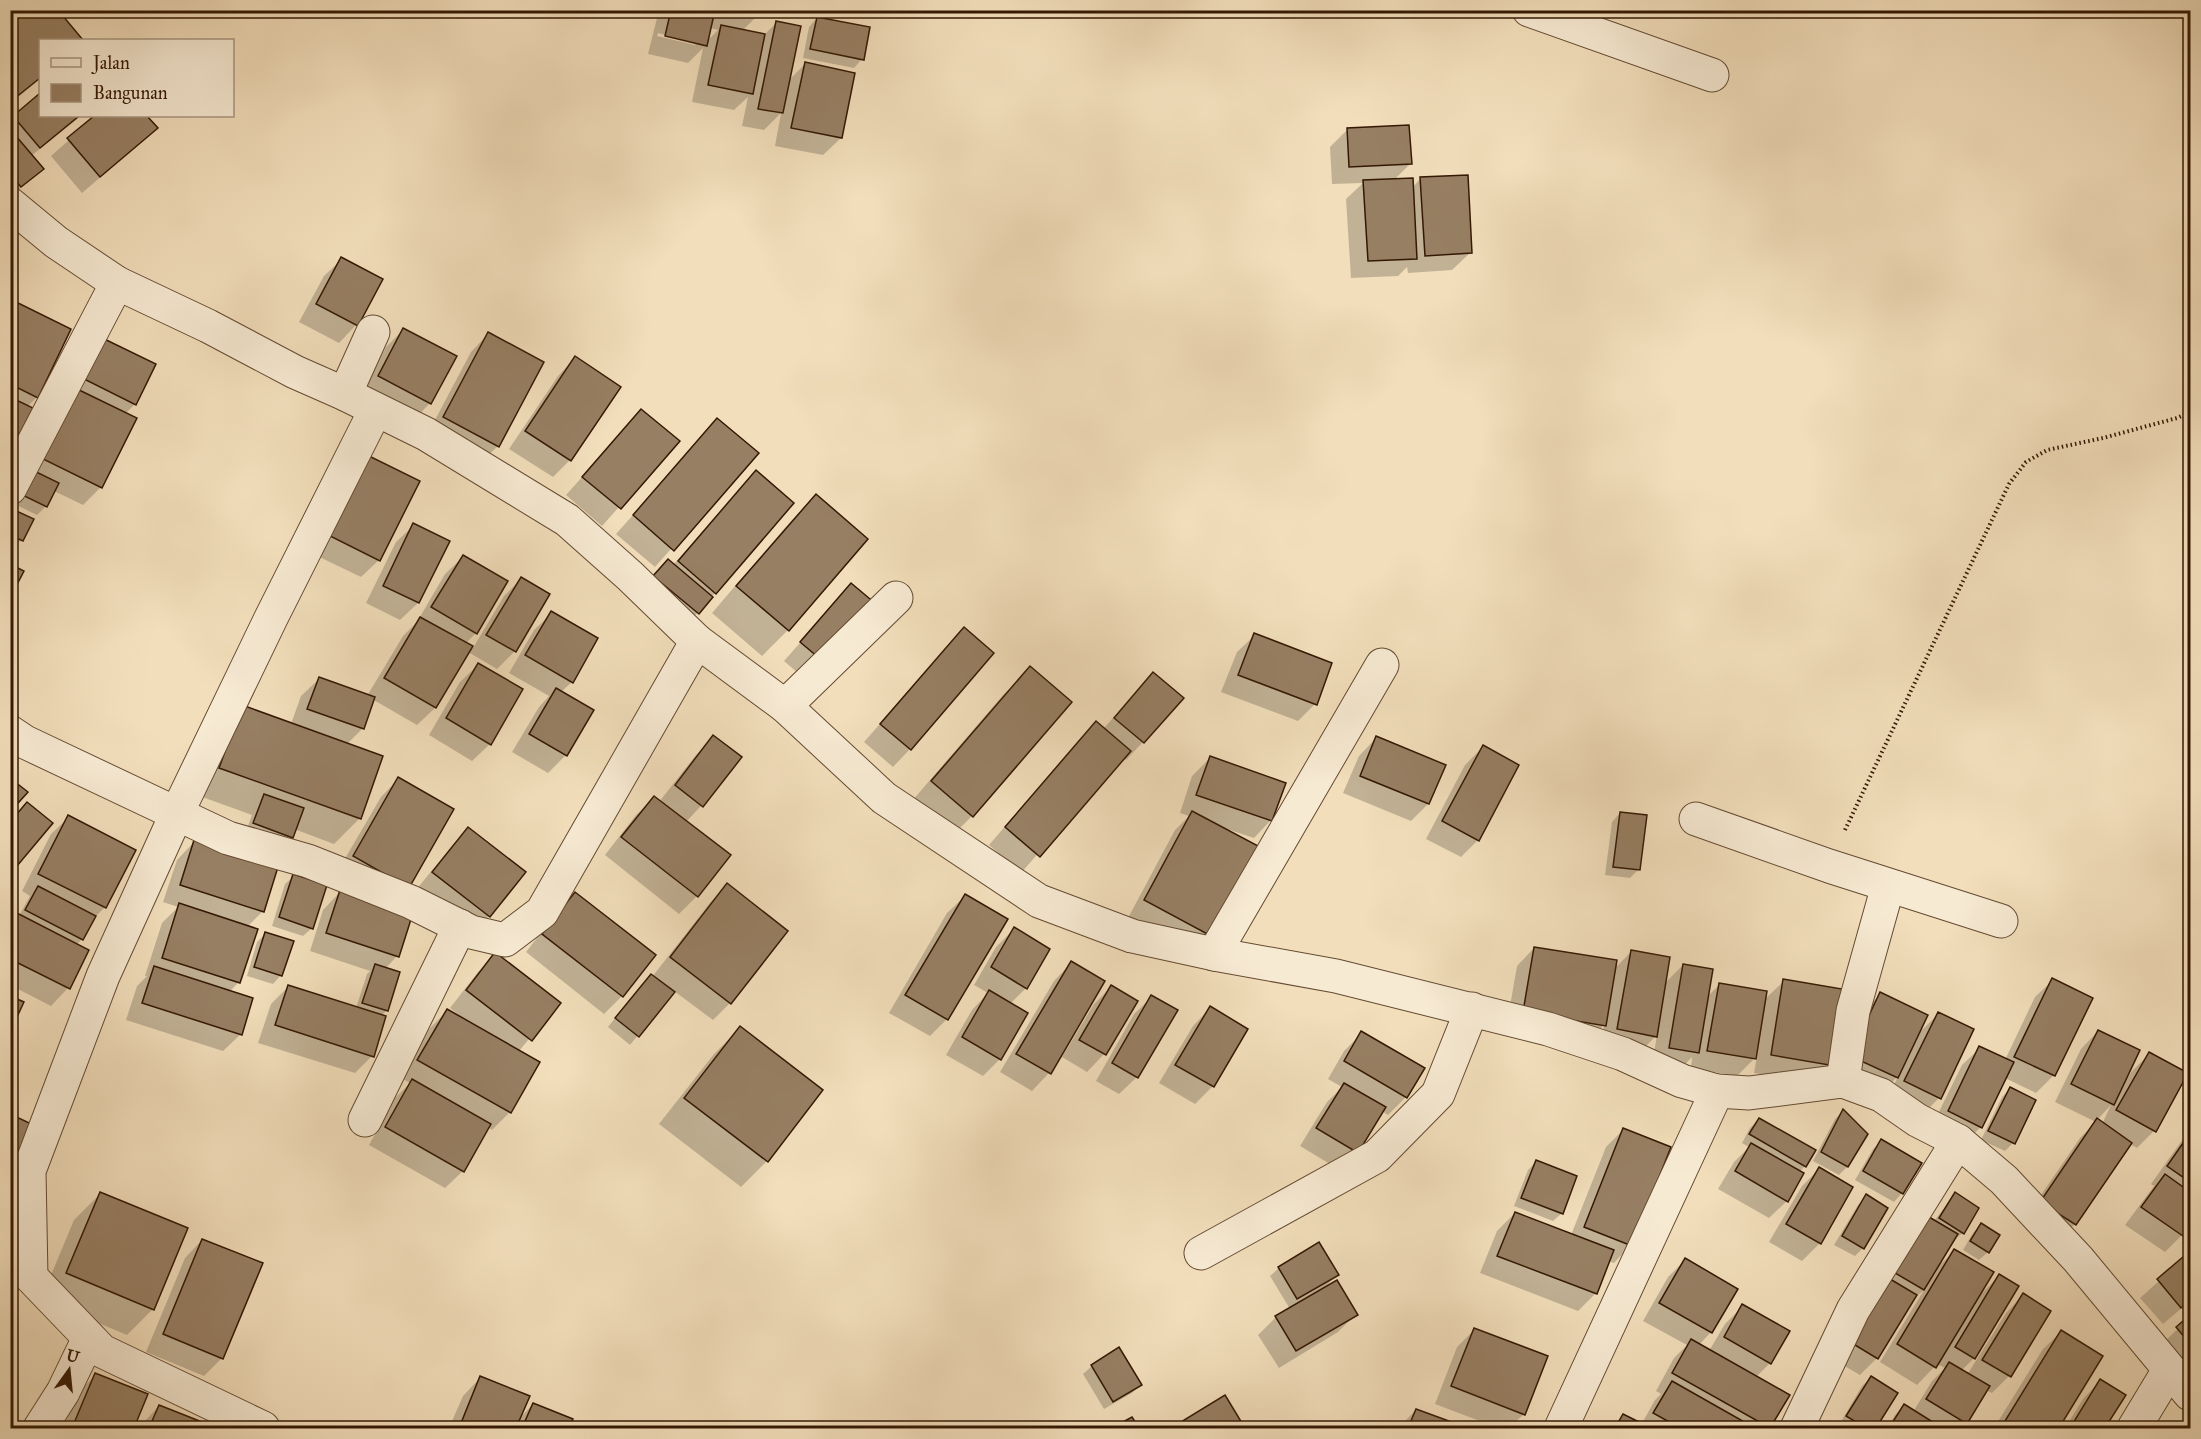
<svg xmlns="http://www.w3.org/2000/svg" width="2201" height="1439" viewBox="0 0 2201 1439" font-family="'IM FELL Great Primer',serif">
<rect width="100%" height="100%" fill="#f2debb"/>
<filter id="stains"><feTurbulence type="fractalNoise" baseFrequency=".00333" numOctaves="4"/><feColorMatrix values="0 0 0 0 .2 0 0 0 0 .09 0 0 0 0 .02 0 0 0 .5 -.17"/></filter>
<radialGradient id="worn" r=".72"><stop offset=".6" stop-color="#630" stop-opacity="0"/><stop offset="1" stop-color="#630" stop-opacity=".3"/></radialGradient>
<g fill="#0003" fill-rule="evenodd">
<path d="M56,10l25,30h-41v39l-30,25v-78z"/>
<path d="M659,10h98l-1,7 -14,14 21,5 14,-14 11,59 17,-17 36,74 -18,17 -48,-9 6,-33 -17,17 -22,-4 6,-29 -14,13 -42,-8 11,-54 -15,15 -40,-9zM710,28l8,2 -11,11zM658,33l37,9v3l-38,-9z"/>
<path d="M790,10h20l-2,2z"/>
<path d="M833,10h48l-3,3 -45,-1z"/>
<path d="M817,18l45,41 -8,9 -51,-10 6,-31z"/>
<path d="M40,95v21h41l-50,40 11,13 -32,28v-76z"/>
<path d="M96,116h49l11,12 -18,17 -56,48 -31,-37z"/>
<path d="M1348,129l62,35 -17,17 19,7 9,-10 49,75 -18,17 -44,3 -1,-6 -9,9 -47,2 -5,-79 17,-16 -31,1 -2,-37z"/>
<path d="M342,259l39,21 -25,45 -17,18 -40,-21 25,-46z"/>
<path d="M10,301l27,96 -10,10 -17,41z"/>
<path d="M404,329l26,74 -17,18 -51,-28 24,-46z"/>
<path d="M488,334l10,112 -18,17 -53,-28 44,-83z"/>
<path d="M77,353l58,51 -10,10 10,4 -34,69 -18,18 -29,-14 -8,15 -9,9 -27,-13z"/>
<path d="M575,358l-5,102 -17,17 -44,-28 49,-73z"/>
<path d="M641,411l37,30 -76,85 -36,-31z"/>
<path d="M718,420l38,33 -101,114 -39,-33z"/>
<path d="M756,472l-41,121 -26,29 -43,-37 27,-20z"/>
<path d="M350,474l29,86 -18,17 -50,-24z"/>
<path d="M816,496l50,43 -78,91 -26,26 -50,-43 78,-91z"/>
<path d="M10,509l11,31 -8,9 -3,-2z"/>
<path d="M414,525l34,16 -30,62 -18,17 -34,-17 30,-61z"/>
<path d="M463,557l13,76 -11,11 8,4 31,-52 17,-17 27,16 -33,56 -18,18 -29,-17 -33,56 -18,17 -45,-26 -10,30 -15,15 13,74 -26,26 -40,-15 -2,8 -9,8 -37,-13 6,-17 -58,-21 22,-61 75,-9 10,-28 18,-17 48,17 36,-60 14,-14 28,-48z"/>
<path d="M851,585l-45,95 -22,-19z"/>
<path d="M552,613l20,69 -11,10 31,19 -27,45 -17,17 -36,-21 27,-45 10,-11 -40,-23 25,-43z"/>
<path d="M964,629l-54,120 -17,18 -29,-25z"/>
<path d="M1255,635l60,69 -17,17 -77,-29 16,-40z"/>
<path d="M478,665l12,79 -18,17 -43,-26 31,-53z"/>
<path d="M1030,669l40,33 -98,114 -26,26 -40,-34 98,-114z"/>
<path d="M1153,674l-10,68 -17,18 -3,-3 -102,116 -32,-28 90,-105 17,-17 7,6z"/>
<path d="M713,737l27,21 -39,48 -15,16 43,33 -32,41 -18,18 -74,-59 31,-40 18,-17 5,4 37,-47z"/>
<path d="M1376,738l52,66 -17,17 -68,-28 16,-37z"/>
<path d="M1483,747l-5,93 -17,17 -35,-18 39,-74z"/>
<path d="M1210,758l61,62 -17,18 -27,-9 -17,106 -17,18 -65,-35 47,-88 14,-14 -9,-3 12,-37z"/>
<path d="M398,779l9,108 -71,-13 45,-77z"/>
<path d="M1620,813l19,56 -9,9 -25,-3 7,-53z"/>
<path d="M69,817l36,90 -14,14 -9,18 -6,6 -8,43 -17,18 -41,-21v-70l9,1 11,-20 -8,-5 29,-57z"/>
<path d="M468,829l21,87 -18,17 -55,-43 35,-43z"/>
<path d="M194,842l69,69 -16,16 -8,55 -10,10 12,42 -18,17 -97,-31 11,-34 10,-10h-2l17,-53 16,-16 -15,-5 14,-42z"/>
<path d="M294,876l18,52 -9,8 -31,-10 13,-42z"/>
<path d="M727,885l3,118 -17,17 -39,-29 -44,54 -22,-18 34,-43 10,-7 58,-74z"/>
<path d="M340,892l57,64 -12,13 2,41 -6,6 -9,40 -17,17 -97,-30 13,-39 17,-17 68,21 11,-34 3,-3 -60,-20 13,-41z"/>
<path d="M575,894l79,61 -32,41 -18,18 -78,-62 32,-41z"/>
<path d="M965,896l-18,123 -17,17 -41,-23 58,-100z"/>
<path d="M1014,929l12,59 -16,16 -10,55 -17,17 -37,-21 26,-45 16,-17 -14,-8 22,-38z"/>
<path d="M266,933l15,42 -8,9 -26,-8 10,-34z"/>
<path d="M1534,948l80,21 17,-17 33,32 19,-19 23,33 13,-13 45,15 20,-19 50,84 -18,18 -62,-10 3,-17 -20,20 -46,-8 1,-11 -12,13 -28,-5 5,-30 -18,18 -38,-6 3,-22 -17,17 -81,-13 11,-63z"/>
<path d="M496,954l63,49 -40,48 -9,61 -18,18 -4,-3 -25,44 -18,17 -76,-43 26,-47 15,-15 -9,-5 29,-50 17,-17 12,6 1,-1 -10,-8 28,-36z"/>
<path d="M1071,963l32,19 -54,91 -17,18 -32,-19 54,-91z"/>
<path d="M2053,980l1,95 -18,18 -31,-15 -24,49 -18,17 -32,-16 31,-63 18,-17 25,12 30,-63z"/>
<path d="M1111,987l25,14 -32,53 -17,18 -25,-15 32,-53z"/>
<path d="M1881,994l38,39 19,-19 1,84 -17,17 -34,-16 10,-23 -18,19 -46,-21 29,-63z"/>
<path d="M1152,997l-15,80 -18,17 -23,-13 38,-67z"/>
<path d="M1210,1008l3,78 -18,18 -36,-21 34,-57z"/>
<path d="M740,1028l81,63 -54,70 -26,26 -82,-63 55,-70z"/>
<path d="M2098,1031l29,48 5,-8 17,-17 5,77 -17,17 -7,-4 -56,81 -17,17 -33,-22 56,-82 16,-16 -41,-20 26,-53zM2111,1105l-9,19 -5,-4z"/>
<path d="M1362,1033l44,64 -18,18 -6,-4 -42,59 -40,-24 27,-44 15,-15 -14,-8 16,-28z"/>
<path d="M2010,1089l3,54 -8,8 -24,-11 21,-43z"/>
<path d="M1843,1111l4,56 -8,8 -26,-14 22,-42z"/>
<path d="M1759,1119l46,47 -6,6 -12,29 -18,17 -51,-29 16,-27 15,-15 -7,-4 8,-15z"/>
<path d="M2190,1129v94l-8,12 -17,17 -40,-27 29,-39 -3,-2z"/>
<path d="M1623,1130l8,115 -17,18 -6,-2 -12,32 -18,18 -98,-38 17,-42 18,-18 56,22 35,-88z"/>
<path d="M1882,1141l20,52 -8,9 -39,-22 18,-31z"/>
<path d="M1536,1162l26,51 -9,8 -39,-15 14,-36z"/>
<path d="M1819,1169l32,18 -31,56 -18,18 -33,-19 33,-56z"/>
<path d="M100,1194l53,115 -26,26 -86,-36 33,-79z"/>
<path d="M1955,1194l8,39 -10,7 -17,28 19,-17 24,45 20,-20 -25,82 -13,13 6,4 39,-62 17,-18 -14,81 -17,17 -6,-3 -26,38h-73l8,-13 9,-9 9,6 19,-31 13,-13 -8,-4 -20,21 -37,-23 44,-72 -12,10 -35,58 -17,17 -31,-18z"/>
<path d="M1866,1196l-3,52 -8,8 -21,-11 24,-40z"/>
<path d="M1981,1225l7,27 -9,8 -16,-10 10,-17z"/>
<path d="M202,1240l20,118 -18,18 -58,-24 39,-94z"/>
<path d="M2190,1253v48l-27,23 -23,-26z"/>
<path d="M1685,1260l26,72 -12,13 10,6 16,-27 18,-18 27,57 -14,14 32,19 -20,32h-158l13,-12 18,9 14,-25 6,-6 -5,-3 18,-33 13,-13 -44,-24 25,-44z"/>
<path d="M1279,1268l59,6 -13,13 31,27 -18,18 -59,36 -21,-33 18,-18 14,-8 -20,-33z"/>
<path d="M2190,1317v65l-30,-36z"/>
<path d="M1474,1330l50,84 -15,14h-11l-63,-24 22,-57z"/>
<path d="M2061,1332l40,25 -43,71h-64l49,-79z"/>
<path d="M1092,1366l48,19 -8,8 -28,16 -21,-35z"/>
<path d="M96,1375l50,20 -14,33h-69l15,-36z"/>
<path d="M480,1378l39,41 14,-15 38,16 -4,8h-118l14,-32z"/>
<path d="M1871,1378l25,15 -22,35h-29l-6,-3 23,-39z"/>
<path d="M2100,1381l24,14 -21,33h-38l18,-29z"/>
<path d="M1224,1398l19,30h-69z"/>
<path d="M159,1406l41,17 -2,5h-58l2,-4z"/>
<path d="M1416,1410l47,18h-65z"/>
</g>
<g fill="#977f63" stroke="#341803" stroke-width="1.5">
<path d="M28,10h30l25,30h-43v38l-30,24v-77z"/>
<path d="M671,10h44l-8,36 -42,-10z"/>
<path d="M724,10h35l-1,7z"/>
<path d="M817,17l53,10 -6,33 -54,-11z"/>
<path d="M776,21l25,5 -18,87 -25,-4z"/>
<path d="M721,25l44,9 -12,60 -45,-9z"/>
<path d="M805,62l50,11 -13,65 -51,-10z"/>
<path d="M40,93v23h39l-39,32 -27,-32z"/>
<path d="M94,116h53l11,12 -58,49 -33,-39z"/>
<path d="M1409,125l3,39 -63,3 -2,-39z"/>
<path d="M10,129l34,40 -23,18 -11,-13z"/>
<path d="M1468,175l4,78 -47,3 -5,-79z"/>
<path d="M1413,178l4,81 -49,2 -5,-81z"/>
<path d="M341,257l42,22 -25,47 -42,-22z"/>
<path d="M10,299l61,30 -33,69 -28,-14z"/>
<path d="M403,328l54,28 -26,48 -53,-28z"/>
<path d="M488,332l56,30 -45,85 -56,-30z"/>
<path d="M94,334l62,30 -20,41 -62,-31z"/>
<path d="M575,356l46,31 -50,74 -46,-30z"/>
<path d="M75,388l62,30 -35,70 -61,-30z"/>
<path d="M10,397l23,11 -19,38 -4,-2z"/>
<path d="M641,409l39,32 -59,68 -39,-32z"/>
<path d="M717,418l42,35 -85,98 -41,-36z"/>
<path d="M367,455l53,26 -40,80 -52,-26z"/>
<path d="M24,466l35,17 -12,24 -35,-17z"/>
<path d="M756,470l38,33 -78,91 -38,-33z"/>
<path d="M816,494l52,45 -79,92 -53,-45z"/>
<path d="M10,508l24,11 -11,22 -13,-6z"/>
<path d="M413,523l37,18 -31,62 -36,-17z"/>
<path d="M463,555l45,26 -31,53 -46,-27z"/>
<path d="M668,559l45,38 -14,17 -46,-38z"/>
<path d="M10,564l14,7 -14,27z"/>
<path d="M521,577l29,17 -34,58 -30,-17z"/>
<path d="M851,583l25,21 -51,59 -25,-21z"/>
<path d="M551,611l47,27 -25,45 -48,-28z"/>
<path d="M420,617l53,29 -37,62 -52,-30z"/>
<path d="M964,627l30,26 -83,97 -31,-26z"/>
<path d="M1254,633l78,30 -15,42 -79,-30z"/>
<path d="M478,663l45,26 -32,56 -45,-27z"/>
<path d="M1030,666l42,36 -99,115 -42,-36z"/>
<path d="M1153,672l31,26 -40,45 -30,-25z"/>
<path d="M319,677l56,20 -11,32 -57,-20z"/>
<path d="M556,688l38,22 -27,46 -38,-22z"/>
<path d="M242,705l141,51 -22,63 -142,-51z"/>
<path d="M1096,721l35,30 -91,106 -35,-30z"/>
<path d="M713,735l29,22 -39,50 -28,-22z"/>
<path d="M1376,736l70,29 -17,39 -69,-28z"/>
<path d="M1483,745l36,20 -40,76 -37,-20z"/>
<path d="M1210,756l76,27 -14,38 -76,-26z"/>
<path d="M398,777l56,32 -45,79 -56,-32z"/>
<path d="M10,778l18,14 -18,20z"/>
<path d="M264,794l40,14 -11,30 -40,-15z"/>
<path d="M654,796l77,59 -33,42 -77,-60z"/>
<path d="M27,802l26,21 -41,49 -2,-2v-48z"/>
<path d="M1192,811l68,36 -49,89 -67,-36z"/>
<path d="M1620,812l27,3 -7,55 -27,-3z"/>
<path d="M68,815l68,35 -30,58 -68,-34z"/>
<path d="M468,827l58,45 -36,45 -58,-45z"/>
<path d="M194,840l84,27 -14,45 -84,-27z"/>
<path d="M293,874l34,11 -14,44 -34,-12z"/>
<path d="M727,883l61,48 -57,73 -61,-47z"/>
<path d="M38,886l58,30 -13,24 -58,-30z"/>
<path d="M340,890l73,23 -14,44 -73,-24z"/>
<path d="M575,892l81,63 -33,42 -81,-63z"/>
<path d="M965,894l43,25 -60,101 -43,-25z"/>
<path d="M179,903l79,26 -18,54 -78,-25z"/>
<path d="M13,911l76,39 -19,39 -60,-30v-43z"/>
<path d="M1014,927l36,22 -23,40 -36,-22z"/>
<path d="M265,932l29,9 -12,35 -28,-9z"/>
<path d="M1534,947l83,13 -11,66 -83,-14z"/>
<path d="M1631,950l39,7 -13,80 -40,-8z"/>
<path d="M495,952l66,51 -29,38 -66,-51z"/>
<path d="M1071,961l34,20 -54,93 -35,-20z"/>
<path d="M375,964l25,8 -12,39 -26,-8z"/>
<path d="M1683,964l30,5 -14,84 -30,-5z"/>
<path d="M154,966l99,32 -11,37 -100,-32z"/>
<path d="M651,974l24,18 -36,45 -24,-19z"/>
<path d="M2052,978l41,20 -38,78 -41,-19z"/>
<path d="M1783,979l65,11 -13,76 -64,-11z"/>
<path d="M1719,983l48,8 -11,68 -49,-8z"/>
<path d="M288,985l98,31 -12,41 -99,-32z"/>
<path d="M1111,985l27,16 -32,54 -27,-15z"/>
<path d="M989,990l39,23 -27,47 -39,-23z"/>
<path d="M1880,992l48,23 -30,63 -48,-22z"/>
<path d="M1151,995l27,15 -40,68 -26,-15z"/>
<path d="M10,996l14,6 -14,30z"/>
<path d="M1210,1006l38,23 -34,58 -39,-22z"/>
<path d="M447,1009l93,53 -29,51 -94,-53z"/>
<path d="M1938,1012l36,17 -33,70 -37,-18z"/>
<path d="M740,1026l83,64 -55,72 -84,-64z"/>
<path d="M2098,1030l42,20 -26,55 -43,-21z"/>
<path d="M1361,1031l64,37 -18,30 -63,-37z"/>
<path d="M1979,1046l35,16 -32,66 -34,-17z"/>
<path d="M2149,1052l39,21 -32,59 -40,-22z"/>
<path d="M412,1079l79,45 -27,48 -79,-45z"/>
<path d="M1344,1083l42,24 -28,46 -42,-25z"/>
<path d="M2010,1087l26,13 -21,44 -27,-13z"/>
<path d="M1843,1109l25,25 -20,33 -27,-15z"/>
<path d="M10,1114l28,13 -28,57z"/>
<path d="M1759,1118l57,32 -10,17 -57,-33z"/>
<path d="M2097,1118l35,25 -56,82 -36,-23z"/>
<path d="M1623,1128l48,19 -39,99 -48,-19z"/>
<path d="M2190,1133v49l-23,-16z"/>
<path d="M1881,1139l41,24 -19,31 -40,-23z"/>
<path d="M1751,1143l53,30 -16,29 -53,-31z"/>
<path d="M1536,1160l41,16 -14,38 -42,-16z"/>
<path d="M1819,1167l34,20 -32,57 -35,-20z"/>
<path d="M2165,1174l25,18v33l-7,11 -42,-29z"/>
<path d="M100,1192l88,36 -34,82 -88,-37z"/>
<path d="M1955,1192l24,16 -15,26 -25,-16z"/>
<path d="M1866,1194l22,14 -24,41 -22,-13z"/>
<path d="M1515,1212l99,38 -17,44 -100,-38z"/>
<path d="M1924,1214l34,20 -34,56 -34,-20z"/>
<path d="M1981,1223l19,12 -11,18 -19,-12z"/>
<path d="M202,1239l61,24 -40,96 -60,-25z"/>
<path d="M1319,1242l20,33 -42,24 -19,-32z"/>
<path d="M1954,1249l40,23 -58,96 -39,-24z"/>
<path d="M2190,1251v49l-9,8 -24,-29z"/>
<path d="M1685,1258l53,31 -26,44 -53,-30z"/>
<path d="M1999,1274l20,12 -44,73 -20,-12z"/>
<path d="M1885,1276l32,19 -39,64 -33,-20z"/>
<path d="M1337,1280l21,35 -62,36 -21,-35z"/>
<path d="M2023,1293l28,18 -40,66 -29,-17z"/>
<path d="M1742,1304l48,27 -19,33 -47,-27z"/>
<path d="M2190,1315v29l-14,-17z"/>
<path d="M1474,1328l74,28 -23,59 -74,-29z"/>
<path d="M2061,1330l42,26 -44,72h-41l-13,-7z"/>
<path d="M1691,1339l99,56 -20,33 -98,-55z"/>
<path d="M1119,1347l23,38 -29,17 -22,-37z"/>
<path d="M1949,1362l41,24 -23,38 -41,-25z"/>
<path d="M95,1373l53,21 -14,34h-62z"/>
<path d="M480,1376l50,20 -14,32h-57z"/>
<path d="M1871,1376l27,17 -22,35h-10l-20,-12z"/>
<path d="M2100,1379l26,16 -21,33h-35z"/>
<path d="M1672,1381l83,47h-75l-27,-15z"/>
<path d="M1225,1395l20,33h-74z"/>
<path d="M533,1403l40,16 -4,9h-47z"/>
<path d="M1904,1404l32,20 -3,4h-44z"/>
<path d="M159,1405l43,17 -3,6h-50z"/>
<path d="M1416,1409l52,19h-60z"/>
<path d="M1623,1414l28,14h-36z"/>
<path d="M1132,1417l7,11h-27z"/>
</g>
<g fill="none" stroke-linecap="round" stroke-linejoin="round">
<g stroke="#644a31" stroke-width="35">
<g id="minor">
<path d="M1529,10l183,65"/>
<path d="M10,204l46,38 61,41 91,43 87,46 50,22 81,40 141,86 63,56 67,65 88,65 99,92 155,103 93,35 82,18 122,22 212,53 75,25 59,27 35,10 32,2 94,-12 38,14 36,25 41,21 46,39 74,79 112,135"/>
<path d="M345,394l28,-62"/>
<path d="M10,488l107,-205"/>
<path d="M785,706l111,-108"/>
<path d="M10,732l15,10 203,96 80,23 103,41 60,30 34,8 37,-28 155,-271"/>
<path d="M1696,819l133,47 172,55"/>
<path d="M1214,954l168,-289"/>
<path d="M1843,1081l10,-70 35,-125"/>
<path d="M365,1120l95,-194"/>
<path d="M1201,1253l176,-97 61,-62 34,-85"/>
<path d="M40,1428l23,-36 26,-54"/>
<path d="M263,1428l-161,-77 -71,-74 -2,-106 74,-195 74,-163 94,-195 104,-207"/>
<path d="M1561,1428l156,-337"/>
<path d="M1797,1428l56,-118 105,-169"/>
<path d="M2134,1428l35,-58"/>
</g>
</g>
<path stroke="#341803" stroke-width="4" stroke-dasharray="1.5 3" stroke-linecap="butt" d="M1845,830l164,-346 17,-22 21,-12 56,-12 74,-20 13,-6"/>
<use href="#minor" stroke="#f7ead3" stroke-width="33"/>
</g>
<rect width="2201" height="1439" fill="none" stroke="#f2debb" stroke-width="36"/>
<rect x="12" y="12" width="2177" height="1415" fill="none" stroke="#341803" stroke-width="3"/>
<rect x="18" y="18" width="2165" height="1403" fill="none" stroke="#341803" stroke-width="1.5"/>
<rect x="39" y="39" width="195" height="78" fill="#f7ead3" stroke="#a99680" stroke-width="1.5"/>
<rect x="51" y="58" width="30" height="9" fill="#f7ead3" stroke="#a99680" stroke-width="1.5"/>
<text x="93" y="69" font-size="18" fill="#341803">Jalan</text>
<rect x="51" y="84" width="30" height="18" fill="#977f63" stroke="#a99680" stroke-width="1.5"/>
<text x="93" y="99" font-size="18" fill="#341803">Bangunan</text>
<g transform="translate(69 1370) rotate(15)" stroke="#f7ead3" stroke-width="4.5" paint-order="stroke">
<path d="M0-4.5L10 22L0 15L-10 22Z" fill="#341803"/>
<text y="-9" font-size="16" font-weight="bold" text-anchor="middle" fill="#341803">U</text>
</g>
<rect width="100%" height="100%" filter="url(#stains)"/>
<rect width="100%" height="100%" fill="url(#worn)"/>
</svg>
